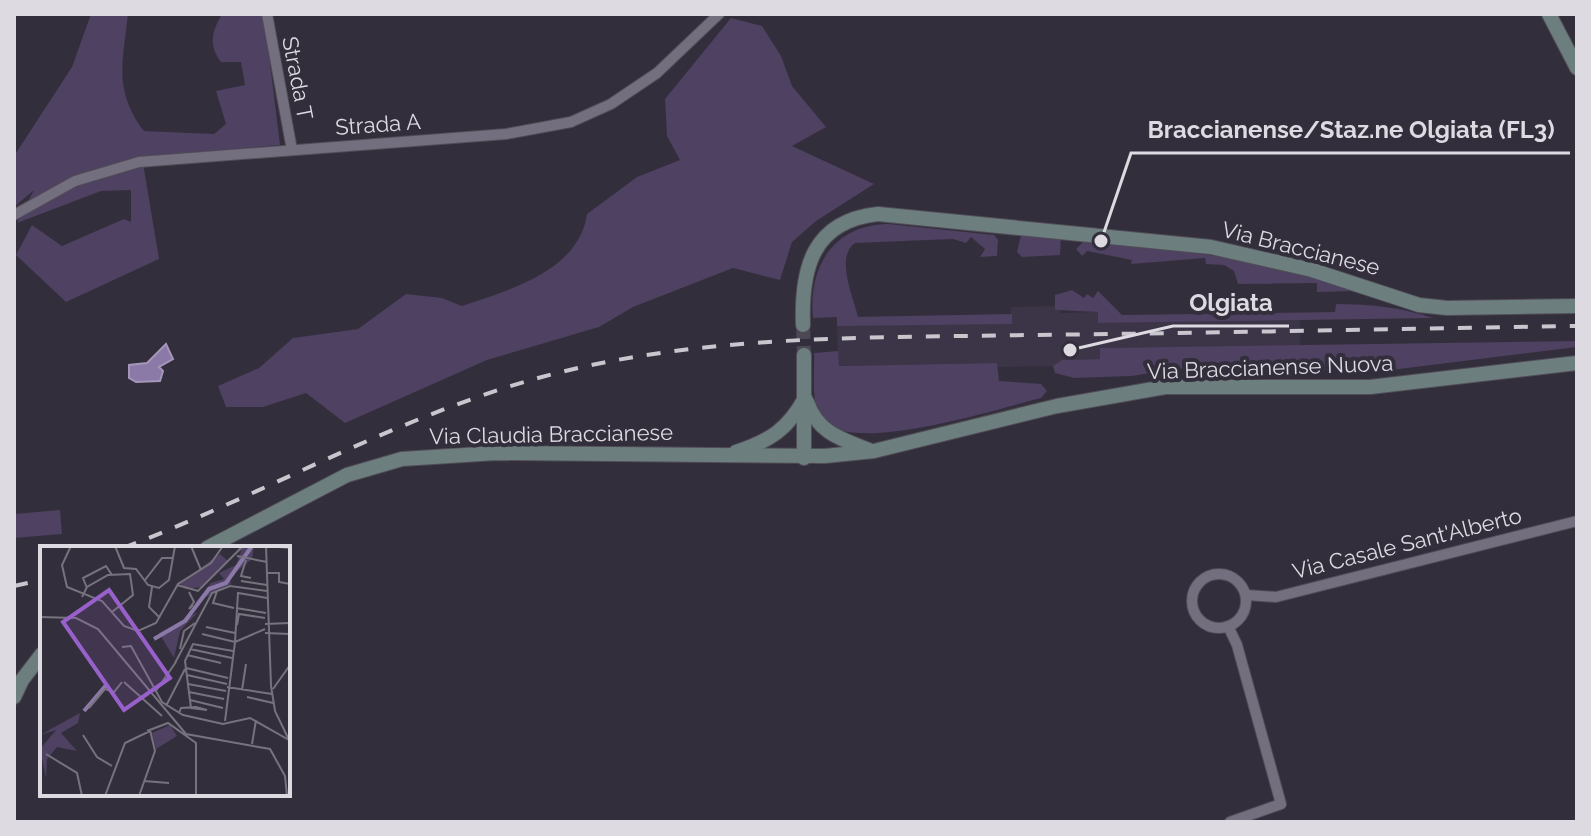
<svg xmlns="http://www.w3.org/2000/svg" width="1591" height="836" viewBox="0 0 1591 836" font-family="Raleway,sans-serif">
<rect width="100%" height="100%" fill="#332e3b"/>
<path fill="#3c3548" d="M1054,306l7,7 37,-1 1,11 201,-4v27l-199,2 -1,11 -38,1 -5,6 -60,1 -1,-4 -158,3 -1,-49 174,-3v-7z"/>
<g fill="#4e4161">
<path d="M91,14h37c-5,47 -15,76 16,117l70,3 12,-10 -10,-33 29,-6 -4,-23h-20c-13,-17 -9,-31 1,-48h42l16,131 -138,12 17,102 -93,43 -50,-47 16,-30 30,21 62,-27 7,3v-32l-30,1 -84,32 17,-33 -20,17v-51l58,-89z"/>
<path d="M731,18l31,8 19,30 11,30 34,41 -34,19 82,38 -58,37 -24,21 -12,38 -47,-12 -100,39 -34,20 -112,33 -142,63 -39,-30 -43,14h-37l-8,-21 41,-18 34,-30 65,-9 48,-35 36,4 20,8c47,-16 117,-35 125,-92l50,-37 43,-17 -13,-24 -2,-37z"/>
<path d="M888,224l106,11 4,5 -1,16 -17,1 5,-8 -14,-12 -5,6 -13,-4 -98,4c-20,14 -2,53 3,74l154,-3v10l-175,2v-9l-24,1c-5,-51 20,-93 75,-94z"/>
<path d="M1021,235l40,3 -1,17 -38,2 -5,-5z"/>
<path d="M1085,240c90,12 182,15 267,51l-35,1v-9l-79,1 -4,-13 -10,-6 -18,-1 -1,-6 -74,6 1,-4 -45,-9 -5,5 -6,-7z"/>
<path d="M1072,290l12,8 3,-4 6,4 5,-7 24,24 213,-3 1,-8c34,0 64,3 97,14l-335,5v-11l-43,-2v-15z"/>
<path d="M1577,341v6l-194,24 -100,-1 -59,-8 -93,14 -57,2 -19,-5 -2,-7 9,-6 38,-1v-11z"/>
<path d="M838,351l1,15 158,-3 2,18 42,3 6,7 -6,7c-41,10 -192,59 -219,21 -12,-15 -7,-48 -8,-66z"/>
<path d="M60,510l2,24 -48,4v-24z"/>
</g>
<path fill="#8b79a8" stroke="#a496b9" stroke-width="2" d="M166,344l7,15 -14,8 4,4 -3,10 -24,1 -7,-4v-13l18,-2z"/>
<g fill="none" stroke-linecap="round" stroke-linejoin="round">
<path stroke="#4c4854" stroke-width="14" stroke-dasharray="14 7" stroke-linecap="butt" d="M803,325l1,30"/>
<g stroke="#514d58" stroke-width="12">
<g id="street">
<path d="M267,14l25,136"/>
<path d="M14,215l61,-34 64,-19 367,-28 65,-12 40,-18 46,-31 62,-59"/>
<circle cx="1219" cy="601" r="27"/>
<path d="M1246,595l30,2 301,-76"/>
<path d="M1228,626l9,19 44,159 -51,18"/>
</g>
</g>
<g stroke="#514d58" stroke-width="16">
<g id="secondary">
<path d="M1549,14l28,54"/>
<path d="M803,325c-2,-56 9,-104 75,-111l333,33 101,23 107,35 28,3 130,-2"/>
<path d="M807,402c11,31 34,37 62,48"/>
<path d="M736,452c34,-11 52,-23 69,-54"/>
<path d="M804,458v-103"/>
<path d="M207,548l140,-73 55,-16 94,-6 329,3 49,-5 183,-45 108,-19h205l207,-24"/>
<path d="M14,697l8,-17 20,-26"/>
</g>
</g>
<use href="#street" stroke="#746f7e" stroke-width="10"/>
<use href="#secondary" stroke="#6c7f7e" stroke-width="14"/>
<g stroke="#c9c6ce" stroke-width="4" stroke-dasharray="14 14" stroke-linecap="butt">
<path d="M123,548c145,-55 279,-135 430,-174 157,-40 317,-36 477,-39 182,-2 365,-6 547,-9"/>
<path d="M14,586l28,-6"/>
</g>
</g>
<g text-anchor="middle" dominant-baseline="central" stroke-width="8" stroke-linejoin="round" paint-order="stroke">
<g font-size="22" fill="#dddae2" stroke="#332e3b">
<text transform="translate(298 78) rotate(79)">Strada T</text>
<text transform="translate(378 124) rotate(-4)">Strada A</text>
<text transform="translate(1301 248) rotate(14)">Via Braccianese</text>
<text transform="translate(1270 367) rotate(-2)">Via Braccianense Nuova</text>
<text transform="translate(551 434) rotate(-1)">Via Claudia Braccianese</text>
<text transform="translate(1407 543) rotate(-14)">Via Casale Sant'Alberto</text>
</g>
</g>
<g transform="translate(40 546)">
<rect width="250" height="250" fill="#332e3b"/>
<path d="M196,0h18l-2,13 -22,18 1,7 -36,19 16,-20 13,-4 -5,-6 17,-8 5,-14zM180,8l8,7 -26,26 -17,2 -5,-6zM158,66l-18,19 -6,27 -15,-25zM40,167l-2,10 -17,10 16,18 -20,-4 -10,12 -1,19 -6,-29 16,-19 -16,5zM130,179l7,11 -21,13 -4,-16z" fill="#4e4161"/>
<path fill="none" stroke="#8b79a8" stroke-width="4" d="M114,93l31,-18 24,-32 17,-6 26,-37M44,165l23,-27"/>
<path fill="none" stroke="#77737e" stroke-width="2" d="M31,0l-9,19 5,22 35,14 22,25 14,5 18,-8 22,-39 33,-21 12,-17M75,0l9,22 12,1 12,16 11,3 10,-8 6,-34M151,0l10,24M226,0l24,2M226,0l5,140 4,25 15,31M197,10l30,6M206,14l-5,16 10,2M227,27h12v9l11,2M105,34l17,-22h11M201,35l26,4M137,39l21,6 45,-45M112,41l-3,20 11,11M47,42l-4,-10 23,-12 6,9M177,45l-4,12 21,5M149,46l5,10 -5,7 4,-4M42,51l5,-10 21,-12 22,-1 3,21 -21,17M196,62l30,5M0,71l36,1 22,11 88,105 84,15 15,27 2,20M225,78l25,-1M197,79l2,-11 26,4M166,81l29,6M225,87l25,1M162,88l33,8 3,-49 29,5M82,101l9,-1 31,56 21,13 40,9 27,-6 39,22M140,103l4,-18 11,-8M150,103l42,9M147,109l34,8M135,117l37,-70 18,-7 37,5M146,122l42,10M147,129l40,9M84,136l38,34M148,138l38,7M187,141l45,7M233,143l17,-24M202,144l4,-26M115,146l21,-30M149,146l35,7M207,151l26,6M150,154l33,8M126,160l19,-37M49,162l16,-19 9,3 8,-10M151,162l-6,-47 8,-17 40,7M139,167l2,-5 15,-1 11,3 -16,-2M185,175l10,-79 30,-13M107,185l21,-8 28,20v53M43,189l14,22 15,9M212,198l4,-24M6,208l31,19 5,23M104,235l25,2M65,250l20,-53 25,-12M99,250l16,-45 -5,-21"/>
<path fill="#9860ca" fill-opacity="0.15" stroke="#9860ca" stroke-width="4" d="M69,44l61,88 -46,32 -61,-88z"/>
<rect width="250" height="250" fill="none" stroke="#dddae2" stroke-width="4"/>
</g>
<path fill="none" stroke="#dddae2" stroke-width="3" d="M1101 241L1131 153H1570M1070 350L1173 326H1289"/>
<g fill="#dddae2" stroke="#332e3b" stroke-width="3">
<circle cx="1101" cy="241" r="8"/>
<circle cx="1070" cy="350" r="8"/>
</g>
<g font-size="24" text-anchor="middle" font-weight="bold" fill="#dddae2" stroke="#332e3b" stroke-width="8" stroke-linejoin="round" paint-order="stroke">
<text x="1351" y="138">Braccianense/Staz.ne Olgiata (FL3)</text>
<text x="1231" y="311">Olgiata</text>
</g>
<rect width="1591" height="836" fill="none" stroke="#dddae2" stroke-width="32"/>
</svg>
